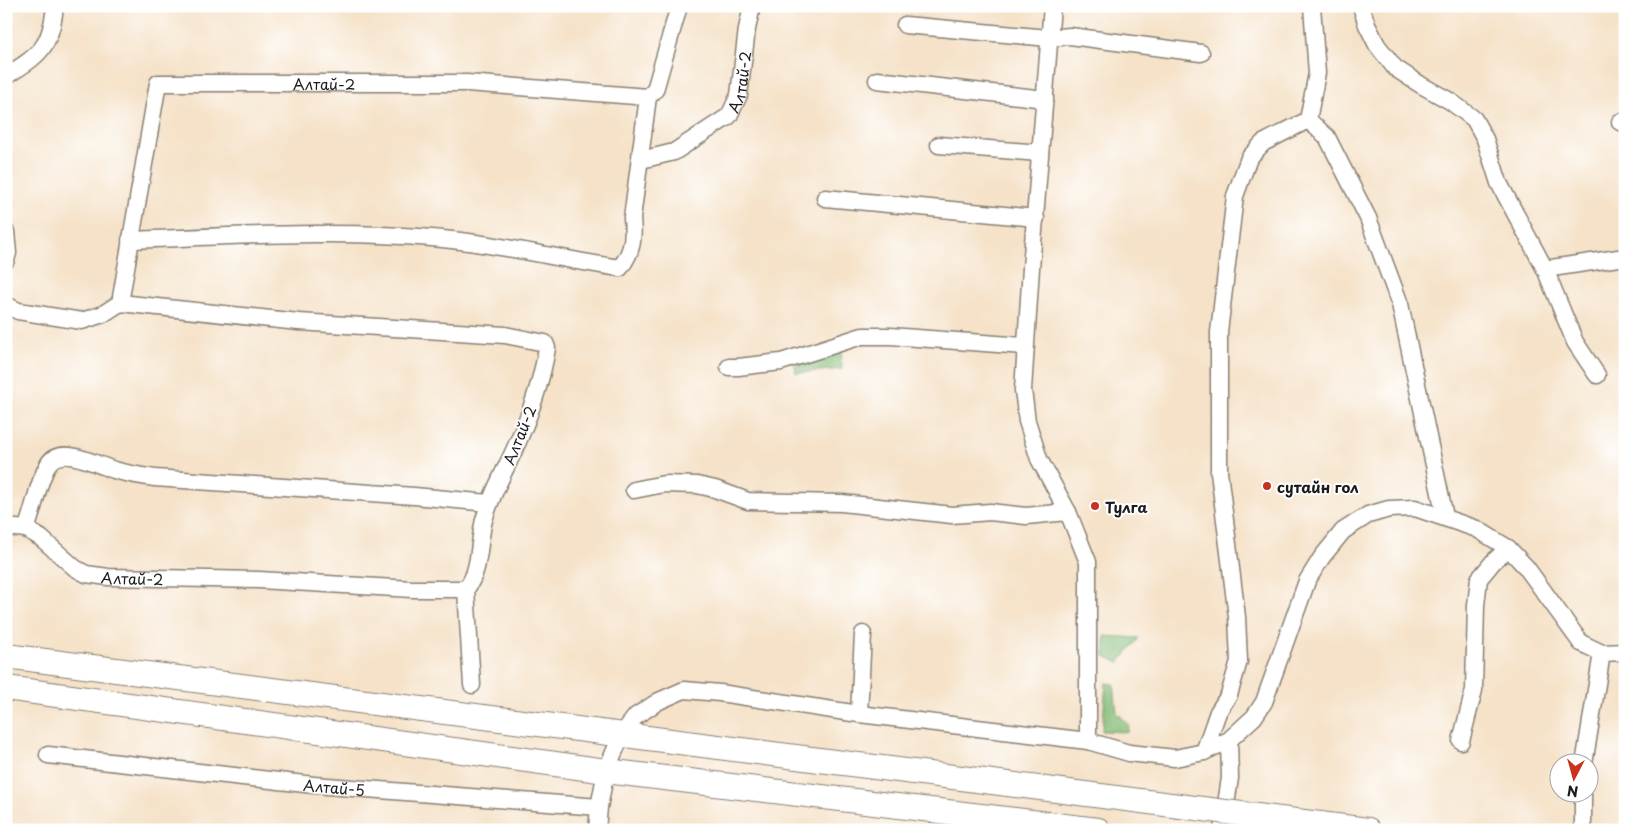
<svg xmlns="http://www.w3.org/2000/svg" width="1631" height="836" viewBox="0 0 1631 836" font-family="'Playpen Sans',sans-serif">
<rect width="100%" height="100%" fill="#fff"/>
<filter id="ink" filterUnits="userSpaceOnUse"><feTurbulence type="fractalNoise" baseFrequency=".02" numOctaves="2"/><feDisplacementMap in="SourceGraphic" scale="10" xChannelSelector="R" yChannelSelector="G"/><feConvolveMatrix kernelMatrix="1 2 1 2 8 2 1 2 1" color-interpolation-filters="sRGB"/></filter>
<filter id="wash" filterUnits="userSpaceOnUse"><feTurbulence type="fractalNoise" baseFrequency=".0096" numOctaves="4" result="noise"/><feDisplacementMap in="SourceGraphic" scale="20" xChannelSelector="R" yChannelSelector="G"/><feGaussianBlur stdDeviation="1.12" result="paint"/><feColorMatrix in="noise" values="0 0 0 0 0 0 0 0 0 0 0 0 0 0 0 0 0 1.4 0 .05"/><feComposite in="paint" operator="in"/></filter>
<g filter="url(#wash)">
<rect width="100%" height="100%" fill="#f5e2c8"/>
<g fill="#86bc77" stroke="#516c4a">
<path d="M841,351l1,18 -46,4 -1,-8z"/>
<path d="M1105,636l34,2 -20,25 -14,-7z"/>
<path d="M1106,683l8,1 3,29 12,11 -1,8 -26,-1z"/>
</g>
</g>
<g filter="url(#ink)">
<g fill="none" stroke-linecap="round" stroke-linejoin="round">
<g stroke="#887f72" stroke-width="19">
<g id="minor">
<path d="M1052,6l-21,262 -8,122 4,31 12,38 29,53 20,50v179"/>
<path d="M1361,6l6,19 10,20 18,23 26,17 29,16 24,18 11,20 14,44 46,86 30,73 22,33"/>
<path d="M905,25l144,13 21,-2 131,17"/>
<path d="M6,76c34,-21 45,-29 49,-70"/>
<path d="M877,80l168,19"/>
<path d="M1308,120l19,17 41,81 32,86 45,213"/>
<path d="M1620,122h5"/>
<path d="M939,145l101,8"/>
<path id="s1" d="M641,160l33,-8 55,-36 10,-21 8,-66 5,-23"/>
<path d="M825,198l211,20"/>
<path d="M6,232l2,21 -2,7"/>
<path d="M130,240c107,-4 215,-11 322,0 57,6 112,20 168,28 13,-17 14,-30 12,-50l16,-121 7,-7 24,-84"/>
<path d="M1545,269l80,-12"/>
<path d="M120,303l179,19 206,13 40,8 2,5c-6,37 -20,75 -36,109 -10,21 -21,41 -27,63 -6,23 -3,50 -18,69"/>
<path id="s2" d="M6,305l12,6 64,10 21,-7 17,-11 38,-220h309l181,14"/>
<path d="M729,367h9l43,-5 81,-26h28l135,10"/>
<path d="M634,490l30,-6 33,1 18,4 33,12 94,2 110,12 38,-3 36,4 42,-4"/>
<path d="M6,527l20,2c9,-22 11,-46 23,-66 12,-18 49,2 65,7 14,4 27,6 41,8l259,18 75,7"/>
<path id="s3" d="M26,529l15,9 34,30 11,6 22,3 151,3 153,9h54"/>
<path d="M466,589l6,96"/>
<path d="M859,714l4,-80"/>
<path d="M1461,741l13,-51 2,-85 3,-26 14,-17 15,-14"/>
<path d="M1204,752l14,-40 11,-17 10,-34 -2,-44 -18,-145v-140l16,-136 14,-38 14,-15 45,-23 9,-47 -5,-67"/>
<path id="s4" d="M48,755l266,30 285,22"/>
<path d="M1584,764l18,-111"/>
<path d="M597,830l2,-23 7,-36 16,-37 14,-18 23,-15 25,-11 36,3 139,21 229,27 41,12 46,5 29,-6 25,-12 25,-23 10,-15 43,-121 15,-24 21,-26 25,-16 21,-6 26,-1 62,21 31,19 18,19 55,76 21,10 23,-1"/>
<path d="M1222,830l8,-52 -1,-38"/>
<path d="M1583,830v-36"/>
</g>
</g>
<g stroke="#887f72" stroke-width="26">
<g id="secondary">
<path d="M6,656l1002,128"/>
<path d="M6,688l600,83 492,59"/>
<path d="M1320,824l48,6"/>
</g>
</g>
<use href="#minor" stroke="#fff" stroke-width="16"/>
<use href="#secondary" stroke="#fff" stroke-width="24"/>
<g stroke="#887f72" stroke-width="26" stroke-linecap="butt">
<path id="secondary-bridge" d="M1008,784l312,40"/>
</g>
<use href="#secondary-bridge" stroke="#fff" stroke-width="24"/>
</g>
</g>
<g fill="#c8321e" stroke="#fff" stroke-width="2">
<circle cx="1267" cy="486" r="5"/>
<circle cx="1095" cy="506" r="5"/>
</g>
<g text-anchor="middle" dominant-baseline="central" stroke-width="4" stroke-linejoin="round" paint-order="stroke">
<g font-size="15" fill="#1c1c1c" stroke="#fff">
<text stroke="none"><textPath href="#s1" startOffset="136">Алтай-2</textPath></text>
<text stroke="none"><textPath href="#s2" startOffset="510">Алтай-2</textPath></text>
<text transform="translate(519 435) rotate(-68)">Алтай-2</text>
<text stroke="none"><textPath href="#s3" startOffset="122">Алтай-2</textPath></text>
<text stroke="none"><textPath href="#s4" startOffset="288">Алтай-5</textPath></text>
</g>
<g font-size="15" font-weight="bold" fill="#1c1c1c" stroke="#fff" text-anchor="start">
<text x="1277" y="486">сутайн гол</text>
<text x="1105" y="506">Тулга</text>
</g>
</g>
<rect width="1631" height="836" fill="none" stroke="#fff" stroke-width="25"/>
<g transform="translate(1574 778) rotate(186)"><circle r="24" fill="#ffffff" stroke="#a4a4a4"/>
<path d="M0-4L9 19L0 12L-9 19Z" fill="#c8321e"/>
<text y="-8" font-size="14" font-weight="bold" text-anchor="middle" fill="#1c1c1c">N</text>
</g>
</svg>
